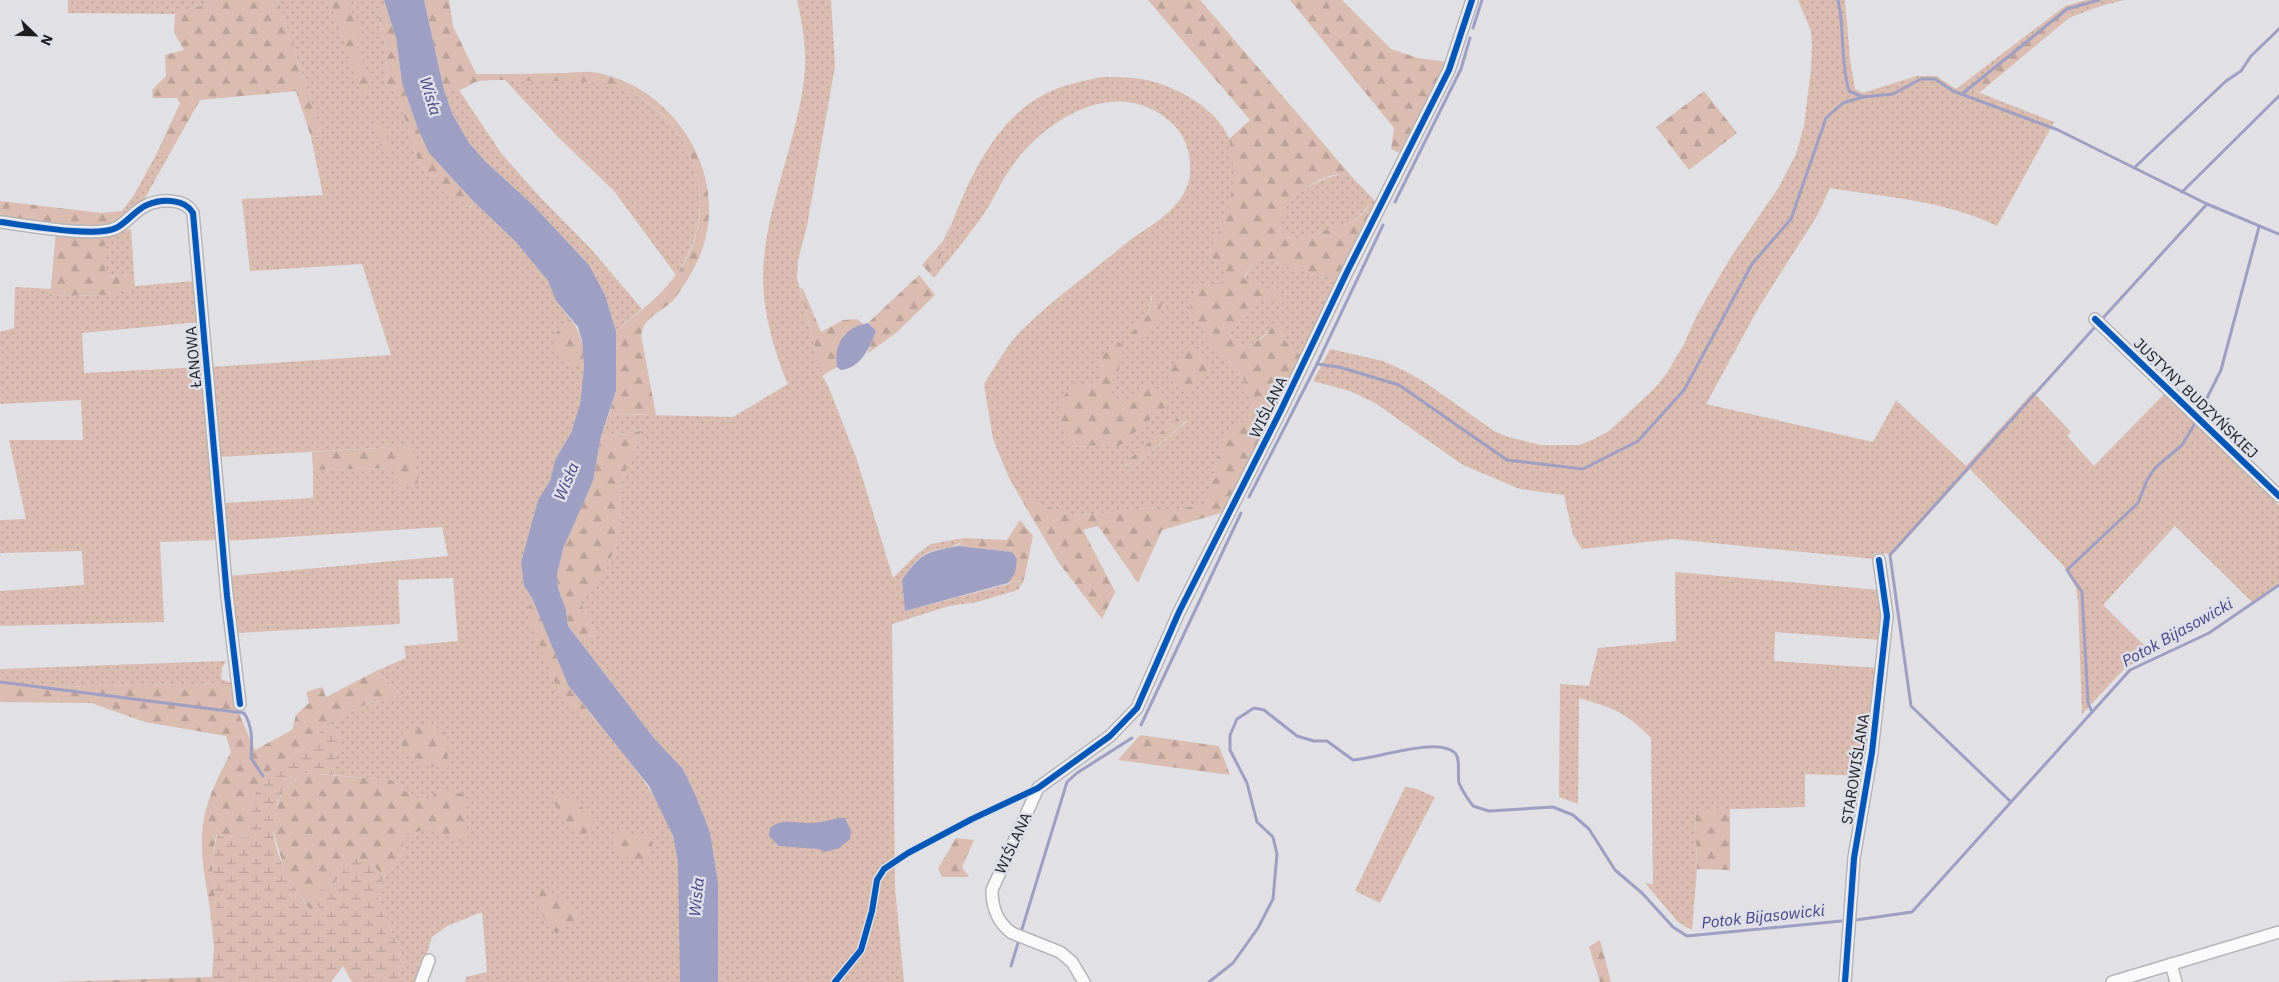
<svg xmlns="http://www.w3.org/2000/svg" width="2279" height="982" viewBox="0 0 2279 982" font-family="'IBM Plex Sans',sans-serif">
<defs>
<pattern id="grass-dots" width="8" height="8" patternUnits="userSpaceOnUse" patternTransform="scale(1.25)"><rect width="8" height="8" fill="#dabcb0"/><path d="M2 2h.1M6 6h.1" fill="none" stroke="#bba197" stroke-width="1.8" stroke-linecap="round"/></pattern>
<pattern id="forest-firs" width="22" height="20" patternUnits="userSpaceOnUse" patternTransform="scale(1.25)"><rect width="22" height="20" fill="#dabcb0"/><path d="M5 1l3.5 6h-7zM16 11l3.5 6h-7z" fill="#bba197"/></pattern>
<pattern id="wetland-marsh" width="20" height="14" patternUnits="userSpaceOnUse" patternTransform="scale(1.25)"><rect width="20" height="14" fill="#dabcb0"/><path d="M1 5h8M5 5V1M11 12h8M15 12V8" fill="none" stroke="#bba197"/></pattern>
</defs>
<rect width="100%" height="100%" fill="#e0e0e5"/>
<g fill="url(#grass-dots)" fill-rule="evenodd">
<path d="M68,0h142l-3,4 -32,10 -107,-1z"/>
<path d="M278,0h52l33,94 1,-29 -7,-11 1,-31 -14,-23h40l2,6 -9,4 9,39 1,39 10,5 22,71 51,44 4,-6 42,40 32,39 8,20 14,18 -15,15 19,31 10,2 -4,37 -9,29 -16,27 -5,21 -12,19 -17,62 3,24 8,12 -5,16 55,103h11c30,37 65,74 80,120 12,41 7,102 7,145h-215l1,-5 21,-5 -5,-60 -35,14 -15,11 -14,45h-21l7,-21 -26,-62 6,-23 20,-24 -2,-11 11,-8 17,-5v-27l-17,-4 -22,-17 -59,-5 8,-36 -11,-17 38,-18 35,-8 -26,-25 30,-13 -2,-12 54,-5 -5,-63 -55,2 2,44 -164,9 -7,-57 219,-20 -6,-29 -216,14 -3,-38 90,-5v-28l81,-2 18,-22 -193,11 -8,-90 180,-12 -29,-91 -112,7 -8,-72 81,-4 -12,-58 11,-1z"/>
<path d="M797,0h34l4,66 -28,160 -9,34 -1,18 25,97 7,13 28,72 36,118 23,-23 15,-11 33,-6c-9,12 -22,9 -35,14 -11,4 -21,18 -27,28l3,31 119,-31 -6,10 -41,12 -28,4 -57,18 3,263 9,95h-186v-99l-8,-51 -15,-38 -12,-25 -29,-31 -75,-98 18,-5 -18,-35 27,-31 11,-25 5,-64 19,-49 -40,5 8,-22 124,3 55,-33c-14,-33 -25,-71 -25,-107 1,-72 37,-138 42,-209 1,-23 -3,-46 -8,-68z"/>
<path d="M1798,0h47l5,59 5,30 7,4 55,-17h19l20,13 109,-83 21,-6h38l-27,7 -28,11 -5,-6 -94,77 84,33 -57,104c-51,-25 -111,-29 -167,-38l-13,28 -58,91 -53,97 167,38 23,-42 70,66 67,-74 38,40 -4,4 27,30 72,-74 105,102 -1,2 9,10v77l-27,19 -77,-76 -72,79 50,49 -27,13 -44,47 -4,-113 -2,-13 -13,-23 -93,-96 -77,85 -19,-1v6l-201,-20 -91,10 -9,-14 -9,-40 -44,-6 -57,-24 -88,-62 -25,-12 -37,-10 17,-32 53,12 24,11 19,11 68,48 14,6 33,8h38l13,-5 17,-9 45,-42 13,-16 17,-29 14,-31 33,-56 48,-70 17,-33 8,-28 7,-57 1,-23 -1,-15z"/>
<path d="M1102,77c10,0 21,0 31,1 34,3 83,27 96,61 9,21 5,50 -1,72 -4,15 -14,30 -21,45l20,8 -3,19 -15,58 33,34 11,31 -4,11 -22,19 -6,9 -15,59 -32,6 -23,-3 -53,7 -26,1 -52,-18 -11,-19 -16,-39 -9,-55c12,-18 23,-40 39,-55 31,-31 69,-57 102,-85 23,-18 48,-28 61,-55 9,-18 3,-49 -11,-63 -53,-53 -126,-11 -163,40 -12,16 -19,36 -31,52 -15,21 -31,40 -47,60 19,-63 50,-155 113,-185 18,-9 36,-12 55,-16zM1152,294l6,29 -28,11 18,-19zM1102,357l14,24 -6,11 12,11 47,1 -53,43 -17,-2 -25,2 -1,-64 12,5 16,-10zM1181,415l6,6 -55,48 -7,-5z"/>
<path d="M505,80c34,1 73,-4 106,5 60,17 98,78 87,138 -3,20 -12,36 -22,52l-62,-84 -55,-53z"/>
<path d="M444,90h15l42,63 39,44 51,52 51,60 -26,22 -11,-36 -16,-30 -56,-60 -46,-42 -18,-20 -17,-30z"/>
<path d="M157,153h13l-27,49 -19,14 -2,-5 12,-16z"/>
<path d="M1343,174l10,4 25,26 -3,6 -7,-4c-15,20 -21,17 -42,24 -19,6 -24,15 -44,3 -11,-30 36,-56 61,-59z"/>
<path d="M131,229l3,46 -29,2v-42z"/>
<path d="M1257,258l45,12 35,13 -35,75 -18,-18 -11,-15 -6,8 -20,15 -18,-14 32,-38 20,8 5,-7 -43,-18z"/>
<path d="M195,281l4,41 -117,11 2,40 119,-6 13,173 -56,2 4,80 -164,4v-35l84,-6 -2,-34 -82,2v-33l26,-1 -17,-79h74l-2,-40 -81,4v-72l14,-4 1,-41 36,2v7l58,-1 26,-9z"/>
<path d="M1279,376l11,2 -15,34 -10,-9z"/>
<path d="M1675,572l204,18 4,29 -2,21 -106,-8 -1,29 104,7 -14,108 -59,-2v33l-110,3 2,59 -5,61 -14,-8 -33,-39 8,1 -2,-146c-27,-27 -36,-29 -72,-40l-1,106 -19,-7 1,-113 29,2 9,-38 78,-7z"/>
<path d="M226,661l-4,7 -1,11 11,4 -183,4 -49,-4v-14z"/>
<path d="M1405,787l12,2 18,8 -55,106 -25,-12z"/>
</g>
<g fill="url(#forest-firs)">
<path d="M210,0h68l44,136 -11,1 -15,-46 -96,9 -30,53h-13l23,-50 -3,-5h-24l-1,-8 14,-14 -1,-21 19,-5 -10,-18 1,-18 32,-10z"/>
<path d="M330,0h14l15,23 -2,31 7,11 7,18 -9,12z"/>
<path d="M424,0h25l4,26 23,48c28,0 56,0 84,-1 12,0 26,-3 38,0 75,15 130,98 105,174 -6,18 -16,34 -27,50 -9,11 -24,17 -31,27 -2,3 -3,8 -4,11l15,80 -47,-1 7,-23v-60c26,-21 52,-40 69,-70 39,-67 -1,-160 -77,-176 -21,-5 -43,-4 -64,-4 -22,0 -43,-2 -65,0 -7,1 -13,8 -20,9 -5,1 -11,0 -15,0z"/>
<path d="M1148,0h52l153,178c-8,-3 -15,-5 -23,-2 -21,6 -57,32 -48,57 20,12 25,3 44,-3 21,-7 28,-4 43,-24l6,4 -38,73 -35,-13 -45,-12 -14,20 43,19 -5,8 -20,-9 -32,38 18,14 20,-14 6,-9 11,5v10l16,15 -10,23 -11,-2 -14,27 10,9 -51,100 -62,18 -24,53 -40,-57 -15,4 32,62 -13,27 -43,-56 -39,-66 52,18 26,-1 53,-7 23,3 32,-6 15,-59 5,-9 23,-19 4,-11 -11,-31 -33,-34 -19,-29 1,-11 5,-16 28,-2 2,-19 -19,-8c21,-40 33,-72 22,-117l21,-19z"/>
<path d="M1290,0h52l49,49 27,9 30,4 -46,92 -11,-5 3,-21z"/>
<path d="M386,6l10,32 6,45 16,46 11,24 45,49 -5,6 -50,-44 -22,-71 -10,-5 -1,-39 -9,-40z"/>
<path d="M2064,12l5,6 -89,74 -11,-3z"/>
<path d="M1704,91l33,42 -48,37 -33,-43z"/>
<path d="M374,122h8l9,27 -9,3z"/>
<path d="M0,201l102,12 20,-2 2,5 -12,11 -20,3 -92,-12z"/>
<path d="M952,220l-18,58 -12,-13 21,-24z"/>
<path d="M56,232l49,3v42l29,-2 1,11 -26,9 -59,1z"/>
<path d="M919,275l16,20 -38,37 -30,22 9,-23 -8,-8z"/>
<path d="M800,288l3,1 18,43 22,-12 14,-1 6,5 -19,10 -8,26 1,7 -15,9z"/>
<path d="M1153,294l9,8 -4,21 -20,16 -8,-5 18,-19z"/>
<path d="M570,319c13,14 13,30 14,48l-10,-1 -18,-16 -1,-16z"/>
<path d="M1115,340l9,6 -8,35 -5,11 12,11 27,-20 19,21 -53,44 -17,-3 -25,2c-19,-28 -21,-36 -1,-65l12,6 16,-10 1,-21z"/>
<path d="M1191,344l21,25 -27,25 -20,-20z"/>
<path d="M1181,415l6,5 -55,49 -7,-6z"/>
<path d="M641,431l-19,49 -5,64 -11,25 -27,31 18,35 -18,5 -11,-14 -2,-16 -8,-22 -1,-13 6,-26 30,-68 8,-45z"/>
<path d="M412,446l6,38 -22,5 -2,-21 -81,2 -1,-18z"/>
<path d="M1020,520l13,16 -9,44 -16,3 7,-11 -3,-20 -54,-6 6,-8 43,2z"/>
<path d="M532,598l36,87 25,32 -11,1 -22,-23 -33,-81z"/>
<path d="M376,671l26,25 -35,8 -38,18 -21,23 -45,31 -12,28 -4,34 -31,-3 -4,27 4,47 -6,1c-4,-28 -11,-57 -7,-86 4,-26 16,-49 28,-72l-5,-16 -81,-14 -54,-19 -91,-1v-19l49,4 183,-4 4,24 19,43 37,-20 4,-15 13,-12 -3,-11 16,-5 4,10z"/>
<path d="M428,727l19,6 1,35 -25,-2 -22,-14 2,-22z"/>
<path d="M1140,735l79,11 11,29 -112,-15z"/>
<path d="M302,773l89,7 22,17 17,4 6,-11 29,4 3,50 -38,-16 -17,5 -11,8 2,11 -20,24 -17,-15 -14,-4 -19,26 -20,12 6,14 -8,4 -26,-38 -13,-45v-15l10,-24z"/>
<path d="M556,791l26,16 13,18 -16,14 -28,-40z"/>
<path d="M1695,809h35v61l-33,-1z"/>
<path d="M621,827l10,9h18l4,7 -5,15c-20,4 -28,-2 -37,-19z"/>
<path d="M956,838l18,2 -12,27 7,10h-27l-4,-8z"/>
<path d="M546,887l34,31 -24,16 -14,-19 -3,-26z"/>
<path d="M1600,940l11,42h-11l-11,-35z"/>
<path d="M212,977l7,5h-164z"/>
</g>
<path fill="url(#wetland-marsh)" d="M329,722l11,17 -8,36 -30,-2c-6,6 -15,12 -19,19 -26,40 5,88 29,121l8,-4 -7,-14 21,-12 19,-26 14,4 17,15 -6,23 26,62 -7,21h-45l-9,-16 -12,16h-112l-7,-5 2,-30 -4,-37 6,-1 -4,-47 5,-27 30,3 4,-34 12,-28 45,-31z"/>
<g fill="#9f9fc4">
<path d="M384,0h40l20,90 8,23 17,30 18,20 46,42 56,60 16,30 11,36v60l-15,45 -8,45 -30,68 -6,26 1,13 8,22 2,16 86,112 29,31 12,25 15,38 8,51v99h-38l-2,-120 -5,-26 -24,-50 -81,-101 -36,-87 -8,-12 -3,-24 17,-62 12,-19 5,-21 16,-27 9,-29 4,-37 -2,-26 -4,-14 -22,-26 -8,-20 -32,-39 -42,-40 -45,-49 -11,-24 -16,-46 -6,-45z"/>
<path d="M868,323l8,8c-6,16 -15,37 -35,39l-4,-3c-4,-23 8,-40 31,-44z"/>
<path d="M958,546l54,6 5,7 -2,14 -7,10 -103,28 -3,-31c19,-28 25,-28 56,-34z"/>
<path d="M838,818h7l6,13 -1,8 -11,9 -14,4 -7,-3 -39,-3 -10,-10 1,-8c13,-11 28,-4 44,-5 8,-1 16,-3 24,-5z"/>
</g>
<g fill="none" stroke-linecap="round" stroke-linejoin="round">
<g stroke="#9f9fc4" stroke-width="3">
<path d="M1838,0c7,30 2,61 11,91l14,6 30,-3 28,-15h14l18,12 105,39 149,74 72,30"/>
<path d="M1473,28l9,-28"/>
<path d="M1962,94l105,-85 32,-9"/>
<path d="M2134,168l92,-87 15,-10 10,-15 28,-27"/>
<path d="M2182,192l97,-96"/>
<path d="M1395,202l66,-133 9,-31"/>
<path d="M2102,319l105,-115"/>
<path d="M1317,364l22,3 60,18 108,75 76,9 55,-28 46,-51 68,-126 39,-45 35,-101 17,-15 20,-6"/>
<path d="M2199,414l22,-44 38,-143"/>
<path d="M1249,497l68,-133 66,-139"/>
<path d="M0,682l244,31c9,13 8,30 7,45l12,18"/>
<path d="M2092,712l-4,-9 -6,-111 -15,-22 71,-67 9,-23 8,-12 27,-23 12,-20"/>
<path d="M1141,725l100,-212"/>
<path d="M2011,802l-100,-96 -21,-151 205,-228"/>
<path d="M1856,920l56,-8 218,-242 79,-37 70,-48"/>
<path d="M1022,929l45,-147 10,-9 55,-35"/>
<path d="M1011,966l7,-23"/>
<path d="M1209,982l24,-19 25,-35 15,-29 4,-45 -4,-17 -16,-15 -10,-39 -17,-33v-15l7,-16 17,-11 10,2 33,26 17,5h13l26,19c22,-1 85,-24 102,-7 6,6 2,21 4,30 3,8 9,16 14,23l16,5 64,-4 20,8 16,14 26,41 27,23 31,34 14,9 154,-15"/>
</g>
<g stroke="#b4b5b8" stroke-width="14">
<g id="street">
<path d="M0,222c25,3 96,16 116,6 11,-5 19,-18 31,-23 14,-6 38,-7 46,8l34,383 13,108"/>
<path d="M2095,319l184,177"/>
<path d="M2171,964l5,18"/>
<path d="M421,982l8,-22"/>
<path d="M1084,982l-12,-20 -12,-10 -48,-19c-15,-11 -20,-25 -20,-43l46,-102 72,-52 27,-28 42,-96 101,-200 67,-140 102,-202 23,-70"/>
<path d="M1845,982l9,-124 18,-106 15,-136 -8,-56"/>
<path d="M2112,982l167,-50"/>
</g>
</g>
<use href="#street" stroke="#fafafb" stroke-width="11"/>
<g stroke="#dddee8" stroke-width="9">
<g id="cycleway">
<path d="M0,222c25,3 96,16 116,6 11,-5 19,-18 31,-23 14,-6 38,-7 46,8l34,383 13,108"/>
<path d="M2095,319l184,177"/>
<path d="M835,982l26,-32 11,-39 5,-31 7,-11 24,-16 64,-34 66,-31 72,-52 27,-28 42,-96 101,-200 67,-140 102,-202 23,-70"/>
<path d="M1845,982l9,-124 18,-106 15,-136 -8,-56"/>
</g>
</g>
<use href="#cycleway" stroke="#0057b8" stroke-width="6"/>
</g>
<g text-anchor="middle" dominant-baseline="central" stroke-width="5" stroke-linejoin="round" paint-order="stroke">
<g font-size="15" fill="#1d1d20" stroke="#dddee8">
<text transform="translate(193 357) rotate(-95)">ŁANOWA</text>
<text transform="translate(2196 398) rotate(44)">JUSTYNY BUDZYŃSKIEJ</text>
<text transform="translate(1268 407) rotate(-64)">WIŚLANA</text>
<text transform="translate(1855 769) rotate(-81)">STAROWIŚLANA</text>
<text transform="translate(1013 843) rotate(-65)">WIŚLANA</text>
</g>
<g font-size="16" font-style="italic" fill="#484486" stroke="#dddee8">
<text transform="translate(431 96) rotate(73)">Wisła</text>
<text transform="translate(566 481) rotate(-67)">Wisła</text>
<text transform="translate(2177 632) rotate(-29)">Potok Bijasowicki</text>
<text transform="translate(696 897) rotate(-84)">Wisła</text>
<text transform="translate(1763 916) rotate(-6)">Potok Bijasowicki</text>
</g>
</g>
<g transform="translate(35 35) rotate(113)" stroke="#dddee8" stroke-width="4" paint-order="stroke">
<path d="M0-4L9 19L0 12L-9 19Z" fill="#1d1d20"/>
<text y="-8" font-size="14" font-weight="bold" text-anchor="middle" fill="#1d1d20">N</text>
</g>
</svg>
